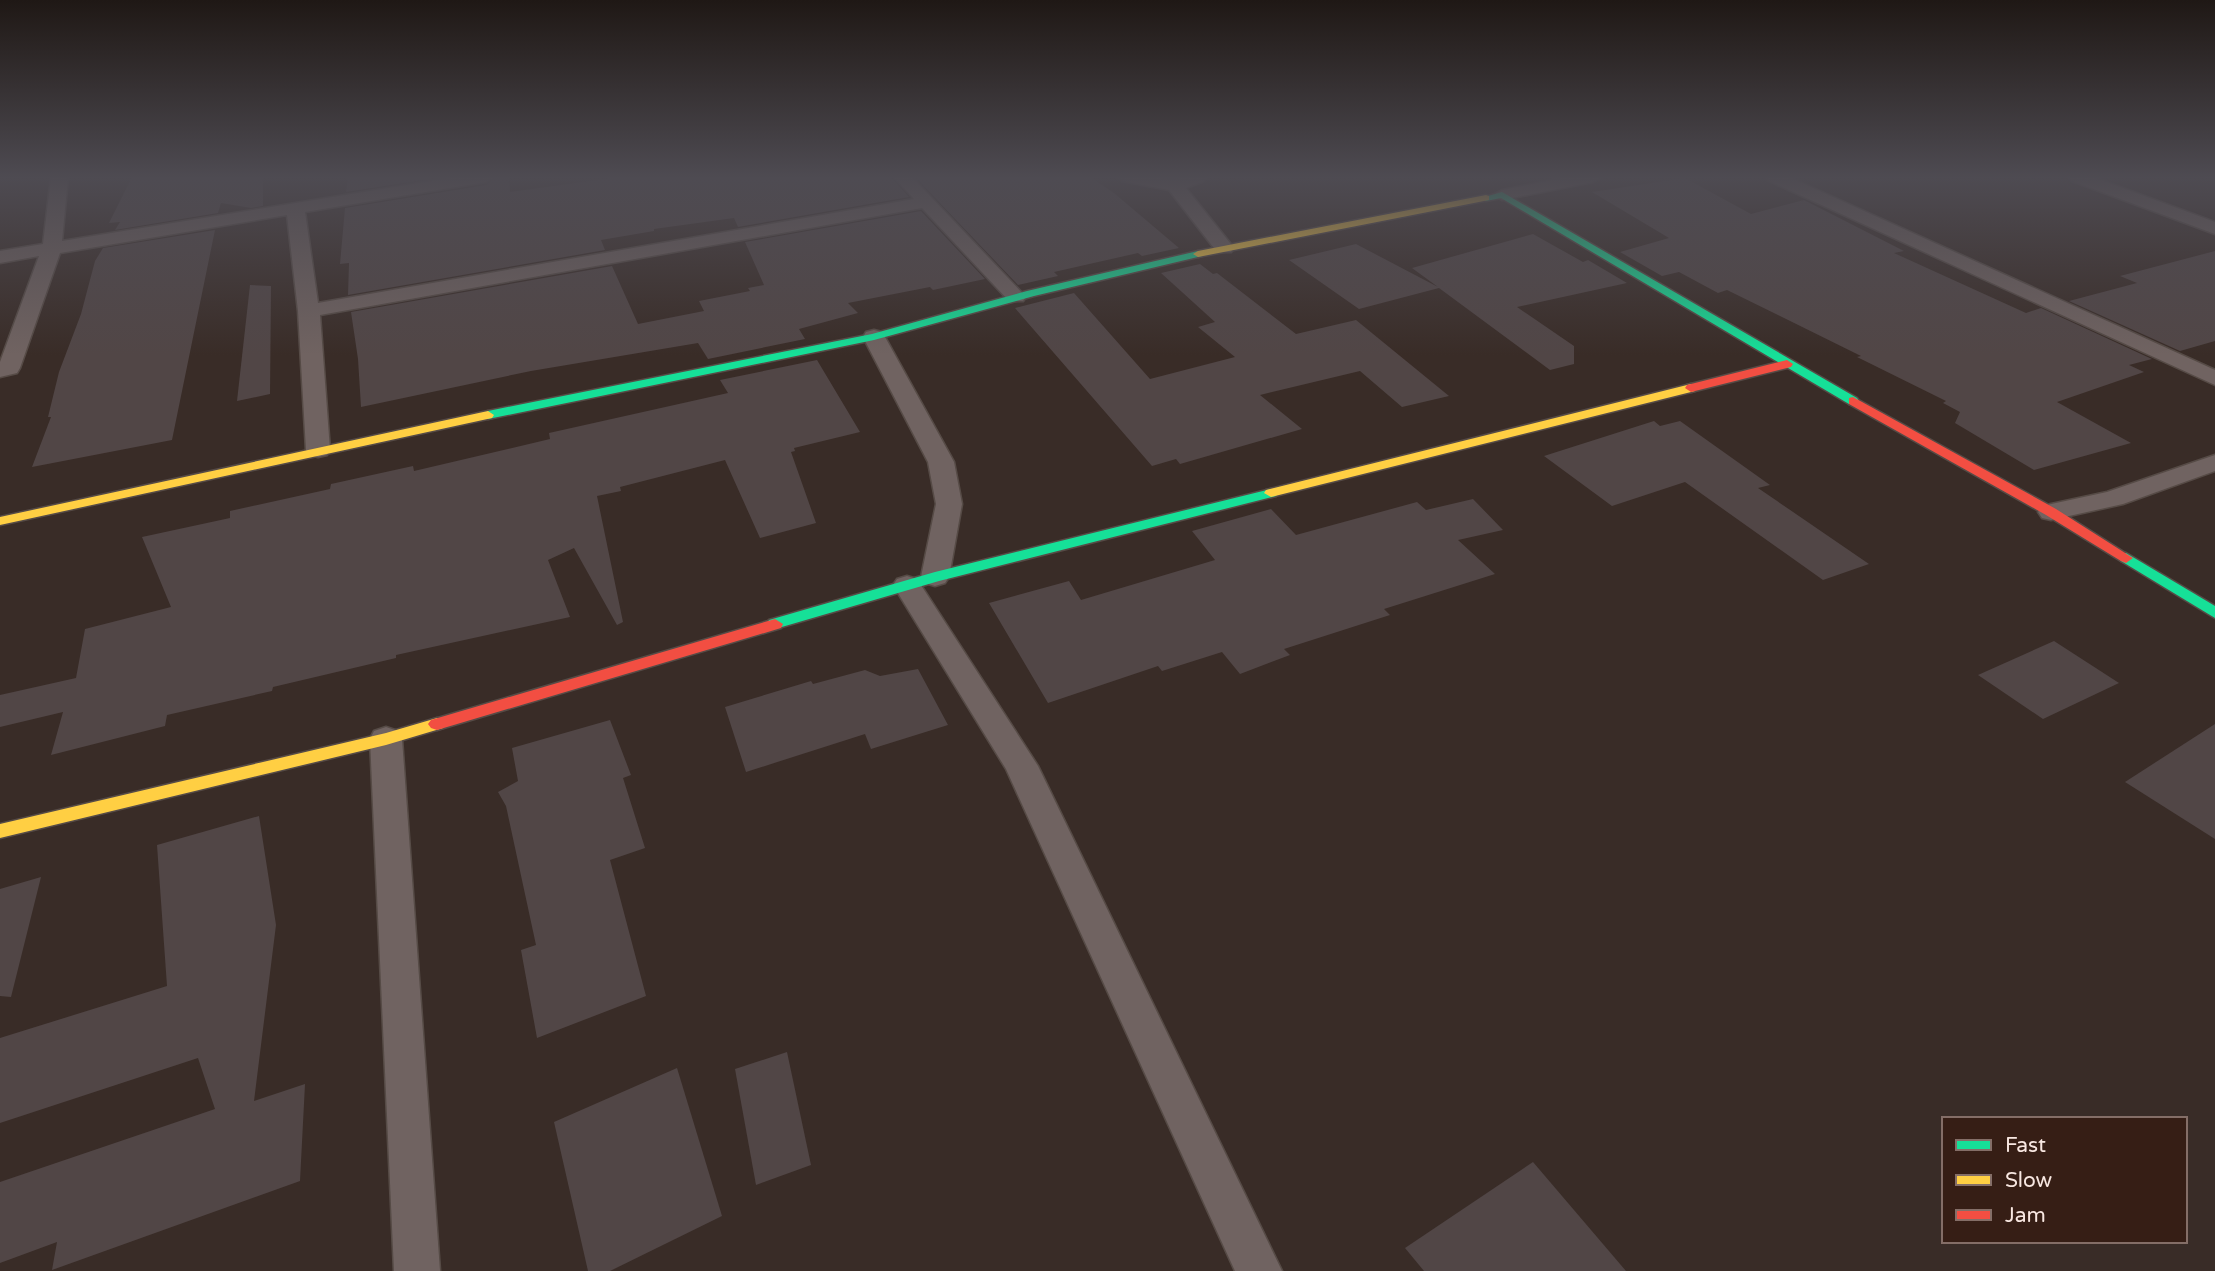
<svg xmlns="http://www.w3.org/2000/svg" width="2215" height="1271" viewBox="0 0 2215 1271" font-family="'Varela Round',sans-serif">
<rect width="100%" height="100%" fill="#392c27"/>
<g fill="#514646">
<path d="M132,177h131v29l-12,2 -30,-5 -3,10 -103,17 5,-8 -11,1z"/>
<path d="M348,177h94l-96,15z"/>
<path d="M496,177h13l1,15 109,-15h272l18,20 -171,30 -4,-9 -80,11v2l-53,9 4,10 -257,45 1,-32 -9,1 5,-56 141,-23z"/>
<path d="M915,177h175l24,16 65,55 -37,8 -4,-3 -84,19 4,4 -40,9z"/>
<path d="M1685,178l66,36 53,-14 100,51 -10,2 132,60 15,-5 111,51 -23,6 15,7 -87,30 74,41 -97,27 -79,-47 5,-11 -17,-9 3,-2 -89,-44 4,-1 -134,-66 -9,3 -39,-21 -17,4 -42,-24 49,-14 -77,-46z"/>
<path d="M921,211l64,68 -52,11 -3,-3 -82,16 10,10 -59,16 6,10 -97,20 -10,-16 -167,28 -170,36 -3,-48 -7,-47 261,-46 26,58 66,-13 -5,-10 51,-10 -2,-3 16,-3 -19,-43z"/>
<path d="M215,230l-43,210 -140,27 19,-50h-3l11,-45 22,-58 14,-53 8,-13z"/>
<path d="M1533,234l50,28 5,-2 39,23 -110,24 57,39v18l-24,6 -111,-82 -80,21 -70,-49 67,-16 82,43 -26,-19z"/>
<path d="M2215,251v90l-35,10 -111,-50 68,-18 -17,-7z"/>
<path d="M1200,264l13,10 4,-1 79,61 60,-14 93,76 -47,11 -42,-36 -100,24 42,34 -122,35 -4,-5 -24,7 -137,-158 59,-15 76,86 85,-22 -37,-30 17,-5 -54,-49z"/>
<path d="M250,285l21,1 -1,108 -33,7z"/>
<path d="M817,360l43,72 -66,16 1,3 -4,1 25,71 -56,15 -35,-78 -105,27 1,4 -24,5 26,126 -6,3 -43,-77 -26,12 22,57 -174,38v3l-123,29 -1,4 -105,24 -2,11 -114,29 12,-43 -63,15v-32l76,-17 9,-49 86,-22 -29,-70 88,-19v-7l100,-22 1,-5 82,-18 1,5 136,-32 -1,-6 179,-40 -8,-13z"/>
<path d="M1654,421l6,5 20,-5 90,64 -12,3 111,76 -46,16 -138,-98 -73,24 -68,-50z"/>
<path d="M1473,499l30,31 -45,10 37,34 -111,35 6,6 -106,34 6,6 -50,19 -18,-22 -60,19 -4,-5 -110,37 -59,-100 80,-22 12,19 134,-40 -23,-29 79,-22 25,26 121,-33 9,8z"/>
<path d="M2054,641l65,42 -76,36 -65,-44z"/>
<path d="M918,669l30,56 -77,24 -6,-15 -119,38 -21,-65 86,-26 2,3 52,-14 15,6z"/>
<path d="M610,720l21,55 -8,3 22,70 -35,12 36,136 -109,42 -16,-88 15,-5 -30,-139 -8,-14 20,-11 -6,-33z"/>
<path d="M2215,724v115l-90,-57z"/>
<path d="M259,816l17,109 -22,176 51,-17 -5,97 -248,89 5,-28 -57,21v-81l215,-73 -17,-51 -198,65v-85l167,-52 -10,-141z"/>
<path d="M41,877l-30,120 -11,-1v-107z"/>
<path d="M787,1052l24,113 -55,20 -21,-116z"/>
<path d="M677,1068l45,148 -112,55h-22l-34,-149z"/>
<path d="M1533,1162l93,109h-202l-19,-23z"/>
</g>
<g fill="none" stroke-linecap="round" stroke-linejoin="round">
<g stroke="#564b46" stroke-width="3">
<g id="street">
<path d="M51,177h17l-6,64 394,-64h38l-8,5 -181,30 13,91 596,-104 -20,-22h18l114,120 -3,4h-14l-87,-93 -602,107 10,135 -3,5 -9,2 -9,-2 -3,-5 -8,-139 -11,-96 -227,38 -40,115 -3,5 -17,4v-15l39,-106 -39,7v-12l43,-7z"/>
<path d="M1119,177h35l19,3 10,-3h23l-2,4 -18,7 48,60 -3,4h-14l-48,-62 -47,-9z"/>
<path d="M1568,177h34l-9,5 -91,18 -9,-5 9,-5z"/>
<path d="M1766,177h23l426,193v15l-446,-204z"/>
<path d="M2069,177h24l122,45v12l-143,-53z"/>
<path d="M874,330l8,2 3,5 69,125 8,42 -13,73 -4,6 -10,3 -10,-3 -4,-6 15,-73 -8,-42 -65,-125 3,-5z"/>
<path d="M2215,455v16l-92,33 -72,16 -9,-2 -4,-6 4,-6 65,-14z"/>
<path d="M907,576l10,3 121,187 244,505h-47l-229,-502 -113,-184 4,-6z"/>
<path d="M386,727l12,4 4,8 38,532h-46l-24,-532 4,-8z"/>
</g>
</g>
<g stroke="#564b46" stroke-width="3">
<g id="fast">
<path d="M1502,192l355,206 2,3 -2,3h-8l-348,-206 -15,3 -5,-3z"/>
<path d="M1198,251l5,3 -1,2 -168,40 -160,44 -386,79 -6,-4 6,-4 384,-77 155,-43z"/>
<path d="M1271,489l5,1 2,3 -2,3 -337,85 -164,48 -8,-5 2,-4 166,-48z"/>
<path d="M2126,553l89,53v12l-94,-57 -2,-3 2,-3z"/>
</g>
</g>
<g stroke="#564b46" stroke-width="3">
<g id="slow">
<path d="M1486,195l3,1v4l-291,57 -5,-3 5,-3z"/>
<path d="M1691,384l4,1v6l-424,106 -7,-4 2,-3z"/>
<path d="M488,411l6,4 -2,3 -492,107v-8z"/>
<path d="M437,718l6,2 3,4 -3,4 -57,17 -386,93v-14l386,-91z"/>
</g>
</g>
<g stroke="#564b46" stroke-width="3">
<g id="jam">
<path d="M1787,360l6,4 -2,3 -100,25 -6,-4 2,-3z"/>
<path d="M1853,397l203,112 77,49 -7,5 -5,-2 -75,-46 -197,-111v-6z"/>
<path d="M775,619l8,5 -2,4 -344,102 -6,-2 -3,-4 3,-4z"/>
</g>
</g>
<use href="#street" fill="#706361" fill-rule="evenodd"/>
<use href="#fast" fill="#16e098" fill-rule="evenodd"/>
<use href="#slow" fill="#ffcf43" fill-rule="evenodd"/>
<use href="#jam" fill="#f24e42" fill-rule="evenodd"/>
</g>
<linearGradient id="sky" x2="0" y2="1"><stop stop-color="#1f1815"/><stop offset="0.5" stop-color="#4e4b52"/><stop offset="1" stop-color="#4e4b52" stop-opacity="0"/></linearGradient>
<rect width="2215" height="355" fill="url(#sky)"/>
<rect x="1942" y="1117" width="245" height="126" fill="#361e15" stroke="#846e67" stroke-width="2"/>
<rect x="1956" y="1140" width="35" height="10" fill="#16e098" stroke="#846e67" stroke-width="2"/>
<text x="2005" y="1152" font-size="21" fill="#f8e7e1">Fast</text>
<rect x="1956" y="1175" width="35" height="10" fill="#ffcf43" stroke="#846e67" stroke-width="2"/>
<text x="2005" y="1187" font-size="21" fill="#f8e7e1">Slow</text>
<rect x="1956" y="1210" width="35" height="10" fill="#f24e42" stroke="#846e67" stroke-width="2"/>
<text x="2005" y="1222" font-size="21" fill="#f8e7e1">Jam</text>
</svg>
